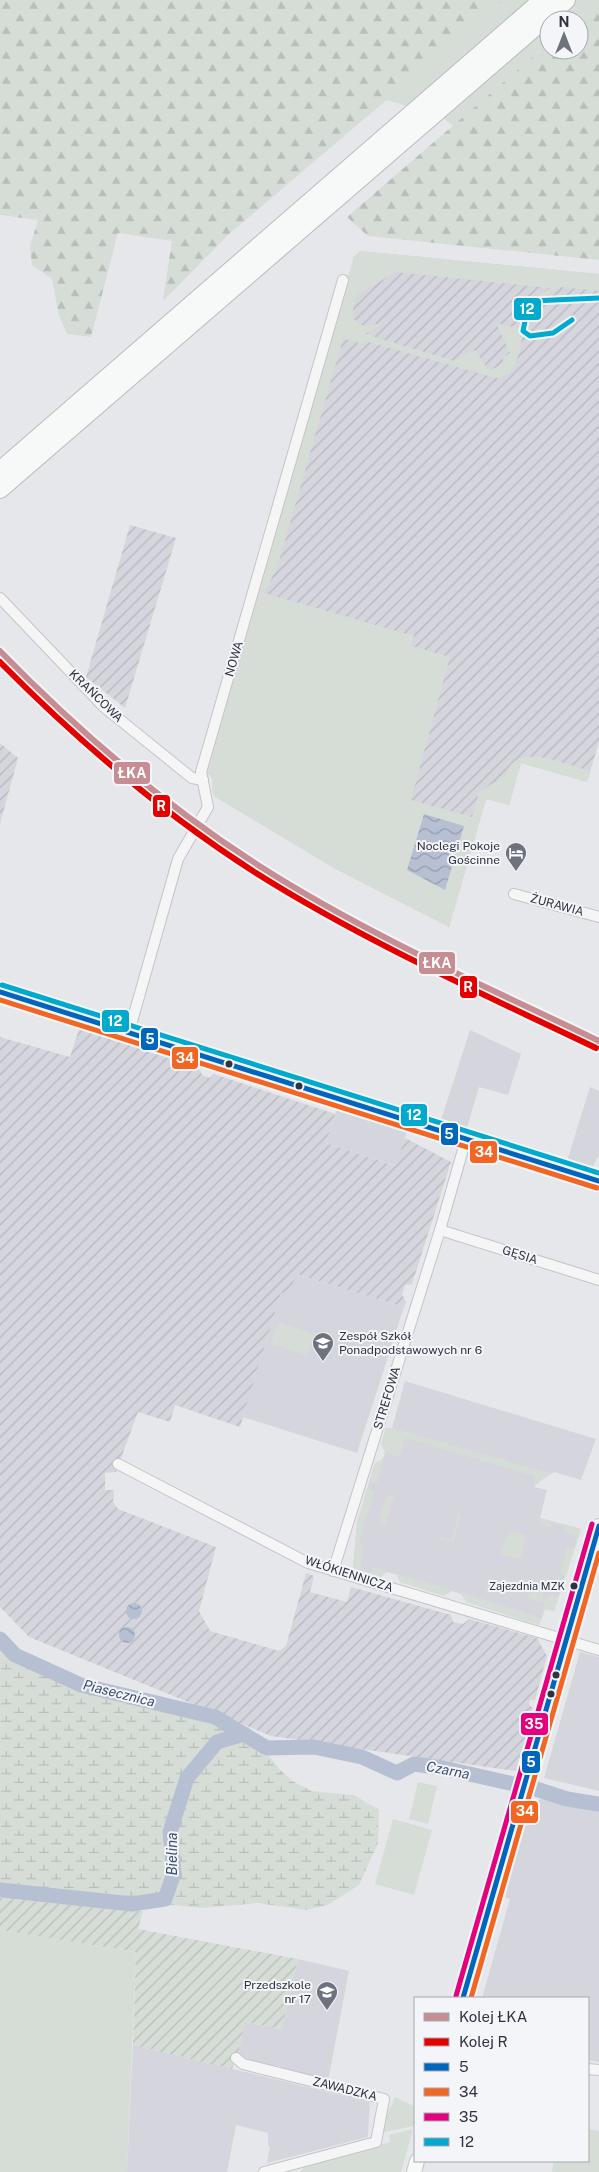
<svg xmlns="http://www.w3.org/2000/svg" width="599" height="2172" viewBox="0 0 599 2172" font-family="'Public Sans',sans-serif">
<defs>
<pattern id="industrial-furrows" width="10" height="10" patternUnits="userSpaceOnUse" patternTransform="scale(1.25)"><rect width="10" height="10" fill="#d5d6dd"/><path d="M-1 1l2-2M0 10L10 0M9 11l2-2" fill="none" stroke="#b7b8bf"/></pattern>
<pattern id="forest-firs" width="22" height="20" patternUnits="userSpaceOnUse" patternTransform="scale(1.25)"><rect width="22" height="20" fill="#d6ddd6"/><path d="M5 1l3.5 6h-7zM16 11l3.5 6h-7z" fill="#b8beb9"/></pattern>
<pattern id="wetland-marsh" width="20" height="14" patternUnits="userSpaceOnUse" patternTransform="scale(1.25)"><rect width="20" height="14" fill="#d6ddd6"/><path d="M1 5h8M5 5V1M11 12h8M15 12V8" fill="none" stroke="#b8beb9"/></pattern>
<pattern id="garden-furrows" width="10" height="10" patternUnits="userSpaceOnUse" patternTransform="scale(1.25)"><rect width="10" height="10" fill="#d6ddd6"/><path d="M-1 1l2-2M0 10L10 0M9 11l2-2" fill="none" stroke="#b8beb9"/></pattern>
<pattern id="water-waves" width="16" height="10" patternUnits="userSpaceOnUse" patternTransform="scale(1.25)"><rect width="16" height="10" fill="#b7c0d2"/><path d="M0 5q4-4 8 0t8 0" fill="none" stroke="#959dac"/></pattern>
</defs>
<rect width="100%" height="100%" fill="#e6e7ea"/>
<g fill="#d5d6dd">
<path d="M470,1030l51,24 -13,41 -29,-8 -12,41 -26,-8z"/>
<path d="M590,1087l9,4v63l-7,15 -25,-8z"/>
<path d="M337,1109l70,22 -11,35 -70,-23z"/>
<path d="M296,1274l108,33 -47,146 -114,-36 38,-124z"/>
<path d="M405,1381l191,58 -15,41 -27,-8 -19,12 -1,3 13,3 -7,28 41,11 -27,82 -9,-2 -6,16 -73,-23 -5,-8 -9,-3 -8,5 -44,-14 -3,-7 -10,-3 -6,5 -28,-9 4,-46 18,-59 7,-3 2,-4 1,-4 -4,-8 5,-16h6z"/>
<path d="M580,1652l19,5v134l-55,-13z"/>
<path d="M542,1798l57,12v252l-11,-2v-62h-106l28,-99 -6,-2 28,-93z"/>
<path d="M298,1959l51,12 -21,110 -41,-10 -8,-5 -6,2 -35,-13 7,-33 37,7z"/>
<path d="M133,2045l237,57 -2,35 -101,26 3,-16 -2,-1v-13l-32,-8 -9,47h-100z"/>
</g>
<g fill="url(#industrial-furrows)">
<path d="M360,251l239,23v468l-12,40 -66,-19 -12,42 -23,-6 -37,128 -115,-59 -120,-72 -2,-6 2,-7 -2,-7 -7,-4 149,-515z"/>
<path d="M130,525l46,13 -51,170 -39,-31z"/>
<path d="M0,743l18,15 -18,66z"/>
<path d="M79,1029l95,31 1,5 9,3 3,-5 13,7 2,5 8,3 4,-4 121,40 -9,29 69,23 10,-28 46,24 -39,122 -7,1 -3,9 4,8 -2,5 -108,-33 -7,21 -8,-2 -41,134 -65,-22 -5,17 -32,-10 -22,60 -11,1v17h9l-1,12 5,7 98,38 -17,64 11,20 69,20 7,-5 20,-73 8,3 -4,16 37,10 4,-15 100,28 2,7 10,2 6,-5 68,19 10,18 -12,44h-5l-1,2v3l4,3 -17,63 -245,-35 -242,-99 -29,-30v-570l70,20z"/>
</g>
<g fill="#d6ddd6">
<path d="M504,0h26l-122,106 -22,-6z"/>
<path d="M576,0h23l-23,20h-24z"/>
<path d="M549,23v20l-96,83 -12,-10z"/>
<path d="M360,251l239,23v17l-38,-4 -24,14 -4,-2 17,-11 -155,-16 -39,24 -4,19c8,17 19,9 32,8l-19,11 89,27 21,-11 14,21 16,-8 -3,-5 8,-5 -14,-30 22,5 5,7c-5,16 -6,43 -27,43l-131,-37 -1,3 -21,-5 -66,229 -13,25 150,43 -3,10 39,11 -39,143 61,17 7,-25 27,-17c9,-35 60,-10 84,-4l-3,11 -66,-19 -12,42 -23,-6 -37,128 -115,-59 -120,-72c-4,-11 3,-17 -9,-24l149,-515z"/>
<path d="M278,1322l36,12 -7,21 -36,-11z"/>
<path d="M386,1428h6l157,45 -15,14 1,-11 -130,-38 -6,19 -14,-5 -4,-8z"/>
<path d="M382,1460h2l-7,23 -8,-1 6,-19z"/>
<path d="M367,1488l7,4 -15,50 4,2 -2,26 -8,-2 4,-46z"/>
<path d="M387,1495l7,1 -9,29 -6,-4z"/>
<path d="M459,1514l2,2 -8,26 -13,-2v-3l11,3z"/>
<path d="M540,1518l41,11 -16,50 -5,-7 7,-25 7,1 3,-12 -13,-4 1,-6 -13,-4 -2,6 -9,-6z"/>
<path d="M515,1531l11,5 -5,23 -20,-5 5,-17z"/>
<path d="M373,1568h2l13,3 -7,6 -12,-4z"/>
<path d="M397,1574l55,16 -8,6 -44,-14z"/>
<path d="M532,1583l12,4 -2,15 -15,-4z"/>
<path d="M461,1592l80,26 5,-21 5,-2 7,2 -4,14 -9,-2 -6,16 -73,-23z"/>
<path d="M418,1782l19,4 -9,38 -19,-5z"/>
<path d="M393,1819l39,11 -18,65 -39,-11z"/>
<path d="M0,1930l136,22 -9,220h-127z"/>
<path d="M395,2097l20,10 -1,19 -30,6 -2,-3 4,-19 5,-3z"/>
<path d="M413,2129l-12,43h-101l5,-7 85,-23 -1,-7z"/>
<path d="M588,2129l11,2v41h-47l2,-11h34z"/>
</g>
<g fill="url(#forest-firs)">
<path d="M0,0h504l-275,234 -66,67 9,-60 -54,-8 -27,104 -24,-3 -8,-18 -7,-37 -20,-14 -2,-19 8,-26 -38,-5z"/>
<path d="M599,0v260l-231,-24 -21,-19 202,-174v7h30v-30h-3z"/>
</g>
<path fill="url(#wetland-marsh)" d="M0,1646l12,12 67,29 116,29 43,19 32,22 11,14 13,11 18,9 42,4 25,15 -1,33 -19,42 -31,20 -22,5 -48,-7 -57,5 -201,-21z"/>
<path fill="url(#garden-furrows)" d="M0,1898l143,13 -5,18 160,30 -16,70 -37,-7 -7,33 -6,14 -99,-24 3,-93 -136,-22z"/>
<g fill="url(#water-waves)">
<path d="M424,814l40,12 -19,64 -38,-20z"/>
<circle cx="134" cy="1611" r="8"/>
<circle cx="127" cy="1635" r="8"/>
</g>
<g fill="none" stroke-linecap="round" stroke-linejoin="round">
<g stroke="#b7c0d2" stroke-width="15">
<path d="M0,1639l15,16 66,30 134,32 52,31 47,-1 48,10 35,16 17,-9 29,4 93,21 31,10 32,5"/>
<path d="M0,1890l132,14 33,-5 9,-26 -4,-41 17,-54 30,-36 27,-8"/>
</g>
<g stroke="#c4c5c8" stroke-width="12">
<g id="street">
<path d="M0,598l104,109 88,71 11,2"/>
<path d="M514,894l85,23"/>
<path d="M129,1032l49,-173 30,-52 -7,-35 142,-492"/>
<path d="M440,1230l159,50"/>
<path d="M118,1464l190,99 291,87"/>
<path d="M333,1571l107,-341 26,-91"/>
<path d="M236,2058l7,6 141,35 -8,43 -112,30"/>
<path d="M588,2069l11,1"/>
</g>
</g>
<g stroke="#c4c5c8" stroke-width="16">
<g id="secondary">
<path d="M0,992l599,189"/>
<path d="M463,1998l136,-472"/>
<path d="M414,2172l3,-11"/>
</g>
</g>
<g stroke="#b8babe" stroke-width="20">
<g id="highway">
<path d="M0,471l543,-471"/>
<path d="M0,489l566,-489"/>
</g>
</g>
<use href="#street" stroke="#f5f5f6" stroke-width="10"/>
<use href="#secondary" stroke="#f7f8f8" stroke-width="14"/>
<use href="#highway" stroke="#f7f8f8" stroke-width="18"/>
<g stroke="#f4f5f8" stroke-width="9">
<g id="bus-1">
<path d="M0,992l599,189"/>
<path d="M463,1998l136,-472"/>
</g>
</g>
<g stroke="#f4f5f8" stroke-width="9">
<g id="bus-2">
<path d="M0,1000l597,188"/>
<path d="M471,1998l128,-445"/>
</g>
</g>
<g stroke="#f4f5f8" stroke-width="9">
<path id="bus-3" d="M456,1996l136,-472"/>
</g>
<g stroke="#f4f5f8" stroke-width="9">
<g id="bus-4">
<path d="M572,320l-19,13 -23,3 -7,-5 5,-25 4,-5 67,-3"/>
<path d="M2,985l597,188"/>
</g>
</g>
<use href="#bus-1" stroke="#0065bd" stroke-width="5"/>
<use href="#bus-2" stroke="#f26522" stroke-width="5"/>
<use href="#bus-3" stroke="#e5007d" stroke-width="5"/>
<use href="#bus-4" stroke="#00a9ce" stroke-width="5"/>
<g stroke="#f4f5f8" stroke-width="10">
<path id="rail-1" d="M0,651c79,81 165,155 261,216 107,68 224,119 338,174"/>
</g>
<g stroke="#f4f5f8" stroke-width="10">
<path id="rail-2" d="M0,662c78,79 162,151 256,211 108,68 225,120 340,175"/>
</g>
<use href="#rail-1" stroke="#c68d92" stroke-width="6"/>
<use href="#rail-2" stroke="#e50000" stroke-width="6"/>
</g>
<defs>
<g id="hotel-pin" transform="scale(1.125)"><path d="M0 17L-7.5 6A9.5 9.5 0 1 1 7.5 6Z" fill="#6e727d" stroke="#f4f5f8"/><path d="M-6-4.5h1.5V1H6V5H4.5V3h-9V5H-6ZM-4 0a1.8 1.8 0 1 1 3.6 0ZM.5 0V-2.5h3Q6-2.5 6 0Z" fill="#fff"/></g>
<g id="school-pin" transform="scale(1.125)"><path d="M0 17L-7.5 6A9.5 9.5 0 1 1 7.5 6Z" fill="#6e727d" stroke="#f4f5f8"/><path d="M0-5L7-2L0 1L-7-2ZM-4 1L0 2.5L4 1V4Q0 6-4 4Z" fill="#fff"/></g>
</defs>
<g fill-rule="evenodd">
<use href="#hotel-pin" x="516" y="853"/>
<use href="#school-pin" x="323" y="1343"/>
<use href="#school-pin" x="327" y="1992"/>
</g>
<g fill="#2e3342" stroke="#f4f5f8" stroke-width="2">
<circle cx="229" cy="1064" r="4.5"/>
<circle cx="299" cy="1086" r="4.5"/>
<circle cx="574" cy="1586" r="4.5"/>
<circle cx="556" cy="1675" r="4.5"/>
<circle cx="551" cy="1694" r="4.5"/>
</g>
<g text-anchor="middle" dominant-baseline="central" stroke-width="4" stroke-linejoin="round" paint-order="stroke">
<g font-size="11" fill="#2e3342" stroke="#f4f5f8" text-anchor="end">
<text x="565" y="1586">Zajezdnia MZK</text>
</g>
<g font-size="12" fill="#2e3342" stroke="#f4f5f8">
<text transform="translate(234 659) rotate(-74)">NOWA</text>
<text transform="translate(96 696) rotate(44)">KRAŃCOWA</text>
<text transform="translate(557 905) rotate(15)">ŻURAWIA</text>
<text transform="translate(520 1255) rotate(17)">GĘSIA</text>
<text transform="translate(387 1398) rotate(-73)">STREFOWA</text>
<text transform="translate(349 1574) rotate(18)">WŁÓKIENNICZA</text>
<text transform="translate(345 2089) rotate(14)">ZAWADZKA</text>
</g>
<g font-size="12" fill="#2e3342" stroke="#f4f5f8" text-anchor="end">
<text x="500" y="846">Noclegi Pokoje<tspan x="500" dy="14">Gościnne</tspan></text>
<text x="339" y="1336" text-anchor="start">Zespół Szkół<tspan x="339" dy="14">Ponadpodstawowych nr 6</tspan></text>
<text x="311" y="1985">Przedszkole<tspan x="311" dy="14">nr 17</tspan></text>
</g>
<g font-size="14" font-style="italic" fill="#3b4d72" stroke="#f4f5f8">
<text transform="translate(119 1693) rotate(14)">Piasecznica</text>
<text transform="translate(448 1770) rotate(11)">Czarna</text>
<text transform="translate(172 1854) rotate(-90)">Bielina</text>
</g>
</g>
<g stroke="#f4f5f8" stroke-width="2">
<rect x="513" y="297" width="29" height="24" rx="5" fill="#00a9ce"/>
<rect x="113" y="761" width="38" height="24" rx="5" fill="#c68d92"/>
<rect x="152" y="794" width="19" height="24" rx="5" fill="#e50000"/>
<rect x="418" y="951" width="38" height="24" rx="5" fill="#c68d92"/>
<rect x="459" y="975" width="19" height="24" rx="5" fill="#e50000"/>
<rect x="101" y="1009" width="29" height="24" rx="5" fill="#00a9ce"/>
<rect x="140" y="1027" width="19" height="24" rx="5" fill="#0065bd"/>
<rect x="171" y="1046" width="28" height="24" rx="5" fill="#f26522"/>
<rect x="400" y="1103" width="28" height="24" rx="5" fill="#00a9ce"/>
<rect x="440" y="1122" width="19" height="24" rx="5" fill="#0065bd"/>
<rect x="469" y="1140" width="29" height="24" rx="5" fill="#f26522"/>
<rect x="520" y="1712" width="29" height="24" rx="5" fill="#e5007d"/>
<rect x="521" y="1750" width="20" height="24" rx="5" fill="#0065bd"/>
<rect x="510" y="1800" width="29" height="24" rx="5" fill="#f26522"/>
</g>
<g font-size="14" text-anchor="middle" font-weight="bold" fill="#fff">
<text x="527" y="314">12</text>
<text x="132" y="778">ŁKA</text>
<text x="161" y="811">R</text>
<text x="437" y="968">ŁKA</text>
<text x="468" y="992">R</text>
<text x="115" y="1026">12</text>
<text x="150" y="1044">5</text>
<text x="185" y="1063">34</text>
<text x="414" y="1120">12</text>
<text x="449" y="1139">5</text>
<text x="484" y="1157">34</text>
<text x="534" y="1729">35</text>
<text x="531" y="1767">5</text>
<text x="525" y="1816">34</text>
</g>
<rect x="414" y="1997" width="175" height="165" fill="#f4f5f8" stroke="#a5a7af"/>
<rect x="424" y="2013" width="25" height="8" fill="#c68d92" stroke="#a5a7af"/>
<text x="459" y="2022" font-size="15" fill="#2e3342">Kolej ŁKA</text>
<rect x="424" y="2038" width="25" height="8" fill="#e50000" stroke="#a5a7af"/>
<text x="459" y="2047" font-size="15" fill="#2e3342">Kolej R</text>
<rect x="424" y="2063" width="25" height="8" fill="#0065bd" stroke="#a5a7af"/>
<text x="459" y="2072" font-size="15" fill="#2e3342">5</text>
<rect x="424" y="2088" width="25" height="8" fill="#f26522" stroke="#a5a7af"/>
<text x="459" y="2097" font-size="15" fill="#2e3342">34</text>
<rect x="424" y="2113" width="25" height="8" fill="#e5007d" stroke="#a5a7af"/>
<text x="459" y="2122" font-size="15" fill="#2e3342">35</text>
<rect x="424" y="2138" width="25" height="8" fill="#00a9ce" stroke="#a5a7af"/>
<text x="459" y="2147" font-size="15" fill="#2e3342">12</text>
<g transform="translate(564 35)"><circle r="24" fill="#f4f5f8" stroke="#a5a7af"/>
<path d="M0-4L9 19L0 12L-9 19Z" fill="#6e727d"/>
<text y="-8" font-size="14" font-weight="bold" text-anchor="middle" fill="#2e3342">N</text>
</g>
</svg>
